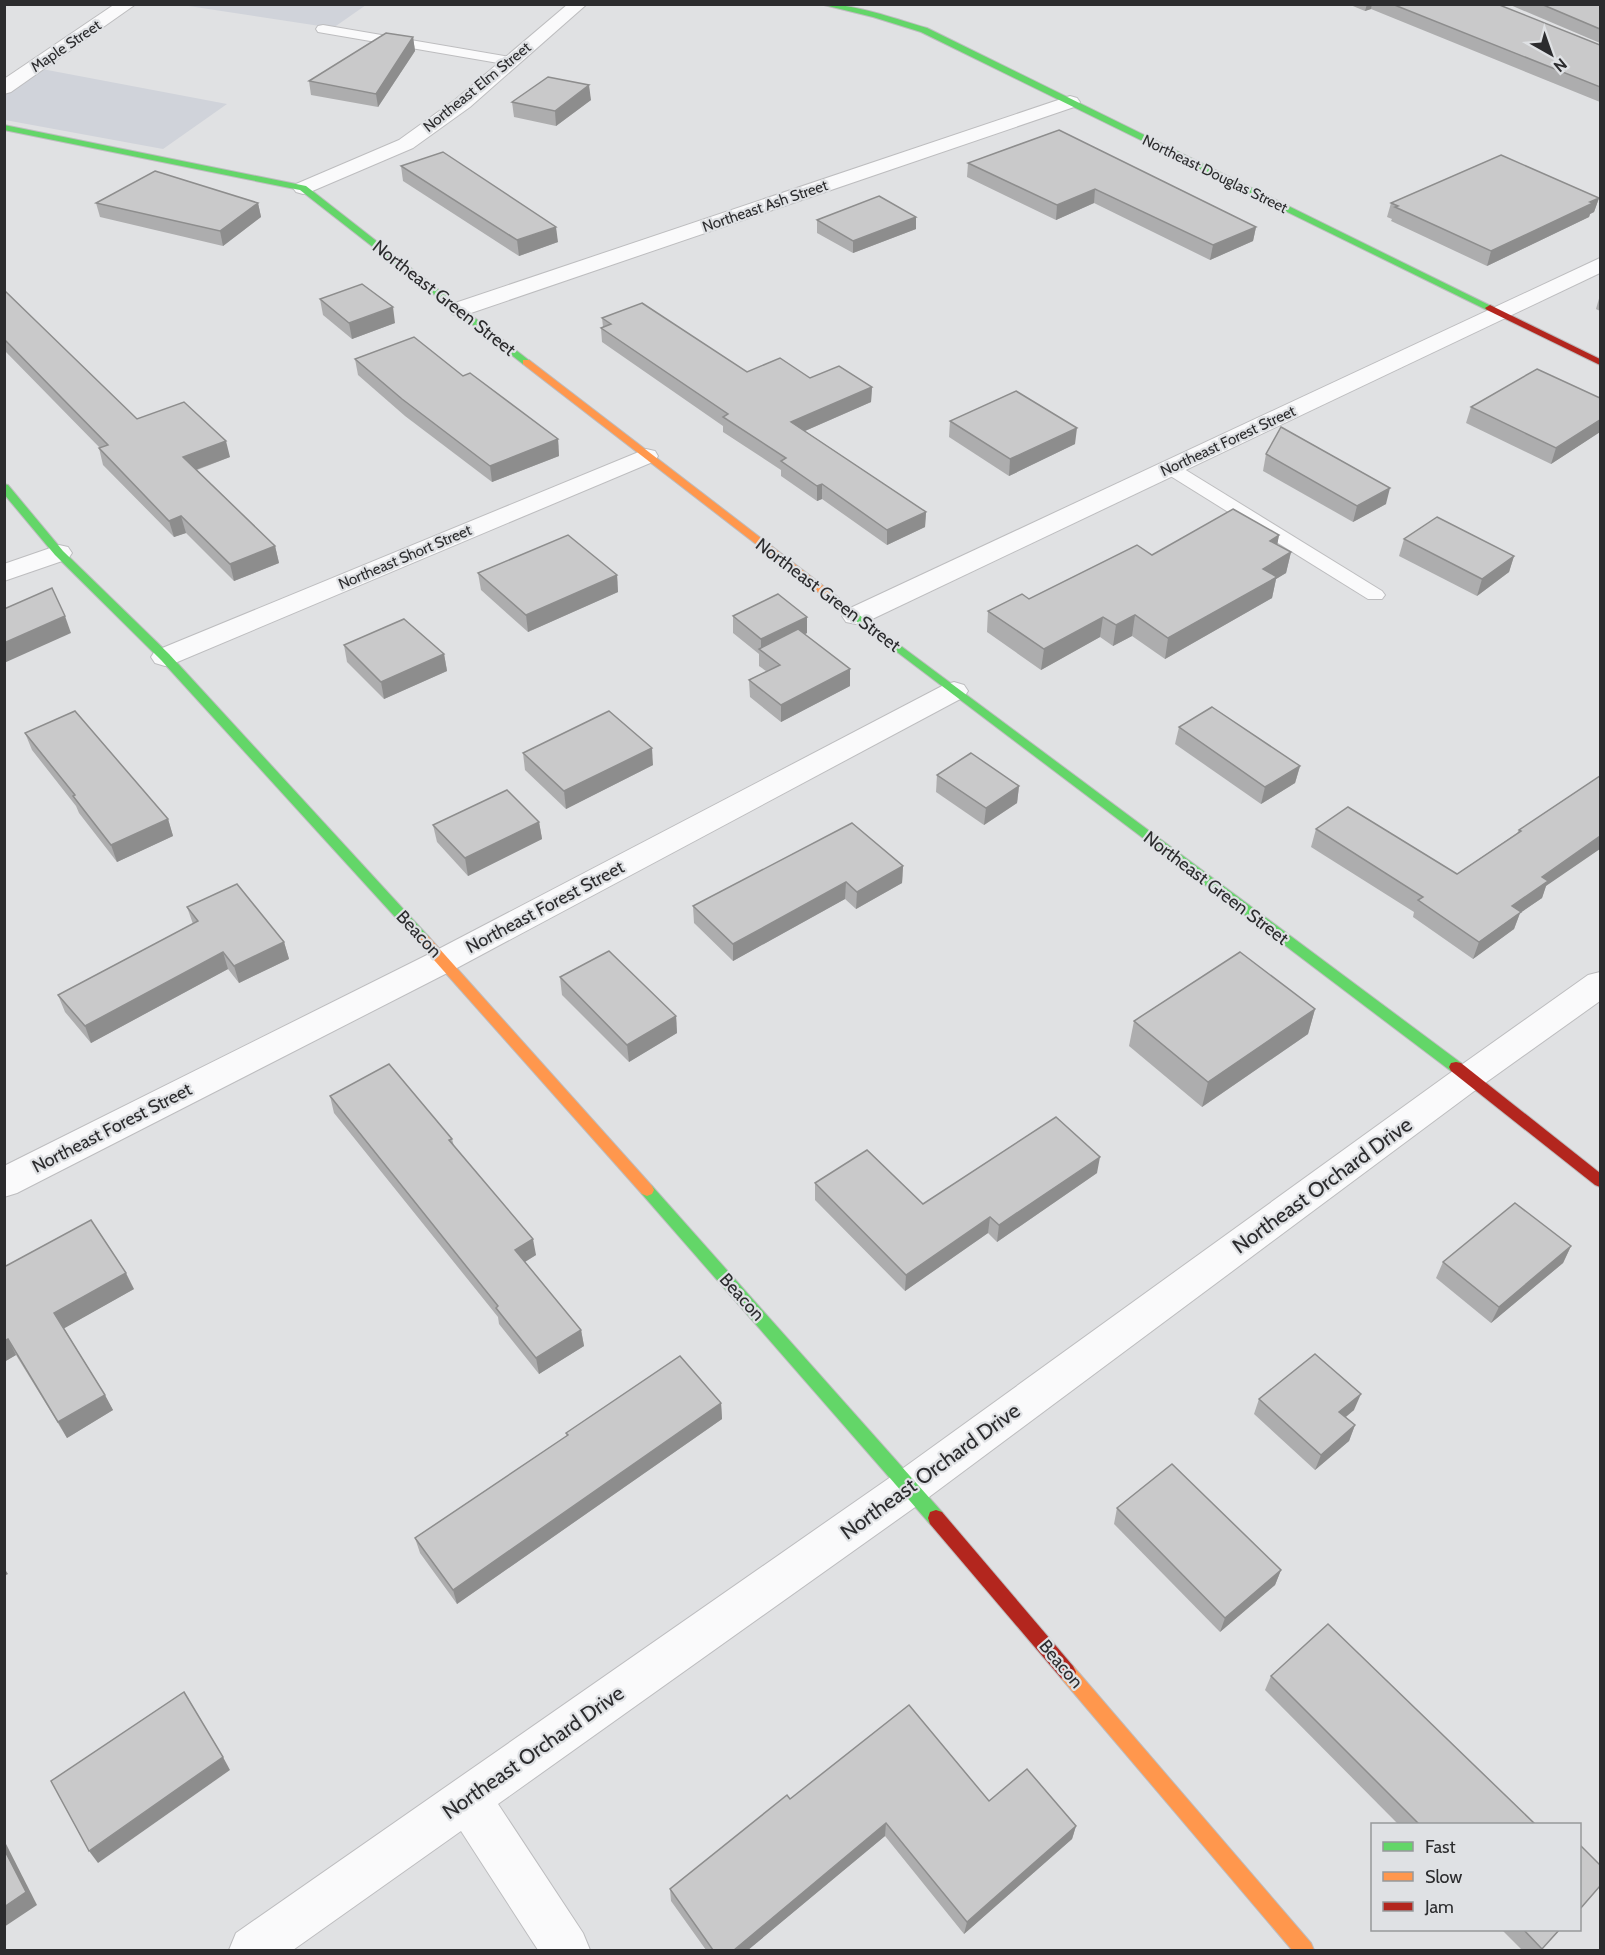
<svg xmlns="http://www.w3.org/2000/svg" width="1605" height="1955" viewBox="0 0 1605 1955" font-family="Cabin,sans-serif">
<rect width="100%" height="100%" fill="#e0e1e3"/>
<g fill="#d0d3da">
<path d="M182,5h184l-33,23z"/>
<path d="M42,69l185,35 -64,45 -158,-29v-26z"/>
</g>
<g fill="none" stroke-linecap="round" stroke-linejoin="round">
<g stroke="#bdbdbf" stroke-width="2">
<g id="lane">
<path d="M323,25l187,32 7,4 -7,4 -192,-33 -2,-3 2,-3z"/>
<path d="M1170,463l6,1 206,127 3,4 -3,4h-14l-204,-127 -3,-4 3,-4z"/>
</g>
</g>
<g stroke="#bdbdbf" stroke-width="2">
<g id="street">
<path d="M115,4h21l-125,88 -7,2v-15z"/>
<path d="M568,4h19l-117,103 -57,41 -103,44 -7,2 -7,-2 -3,-4 3,-4 103,-44 57,-41z"/>
<path d="M1070,96l7,2 3,4 -3,4 -609,208 -8,2 -8,-2 -3,-5 3,-5z"/>
<path d="M1600,258v15l-734,349 -10,2 -10,-2 -4,-6 4,-6z"/>
<path d="M646,449l9,2 3,5 -3,5 -480,202 -10,3 -10,-3 -4,-6 4,-6z"/>
<path d="M59,545l9,2 4,6 -4,6 -64,22v-17z"/>
<path d="M954,682l10,3 4,6 -4,6 -509,272 -438,224 -13,4v-31l427,-213 513,-268z"/>
<path d="M1600,972v29l-119,85 -556,414 -427,304 85,129 7,17h-52l-77,-119 -168,119h-64l7,-17 659,-459 562,-406 131,-93z"/>
</g>
</g>
<g stroke="#bdbdbf" stroke-width="2">
<g id="fast">
<path d="M820,4c36,0 72,14 107,24l568,280 -8,2 -566,-278 -48,-15z"/>
<path d="M4,125l302,61 225,176 -8,2 -223,-174 -296,-60z"/>
<path d="M4,484l4,1 55,66 106,103 259,282 2,3 -2,3h-10l-257,-282 -106,-105 -51,-61z"/>
<path d="M835,597l626,466 2,4 -2,4h-10l-620,-469v-4z"/>
<path d="M647,1184l5,2 290,326 2,6 -2,6 -6,2 -6,-2 -288,-330 -2,-4 2,-4z"/>
</g>
</g>
<g stroke="#bdbdbf" stroke-width="2">
<g id="slow">
<path d="M523,360h6l310,238v4h-8l-308,-238z"/>
<path d="M423,934l5,2 224,250 2,4 -2,4 -5,2 -5,-2 -224,-252 -2,-3 2,-3z"/>
<path d="M1067,1663l6,3 238,277 3,7h-22l-231,-272 -3,-6 3,-6z"/>
</g>
</g>
<g stroke="#bdbdbf" stroke-width="2">
<g id="jam">
<path d="M1490,305l110,54v6l-113,-55 -2,-2z"/>
<path d="M1456,1062l5,1 139,110v14l-5,-2 -144,-114 -2,-4 2,-4z"/>
<path d="M936,1510l6,2 131,154 3,6 -3,6 -6,3 -6,-3 -131,-154 -2,-6 2,-6z"/>
</g>
</g>
<use href="#lane" fill="#fafafb" fill-rule="evenodd"/>
<use href="#street" fill="#fafafb" fill-rule="evenodd"/>
<use href="#fast" fill="#63d668" fill-rule="evenodd"/>
<use href="#slow" fill="#ff974d" fill-rule="evenodd"/>
<use href="#jam" fill="#b3261e" fill-rule="evenodd"/>
</g>
<g fill="#adadae">
<path d="M1348,4h149l103,41v57l-229,-93 -6,2z"/>
<path d="M1508,4h92v39z"/>
<path d="M413,37l2,14 -37,56 -67,-12 -2,-14z"/>
<path d="M591,100l-35,26 -42,-9 -2,-15z"/>
<path d="M1059,130l197,97 -3,14 -43,19 -116,-57 -38,17 -89,-43 1,-14z"/>
<path d="M401,166l157,76 -39,14 -116,-75z"/>
<path d="M1599,198l-5,14 -4,2 -1,3 -102,49 -96,-45 1,-2 -5,-2 4,-14z"/>
<path d="M96,203h162l3,14 -38,29 -123,-29z"/>
<path d="M916,217v12l-63,24 -36,-20v-13z"/>
<path d="M4,290l133,129 93,38 -33,13 78,76 4,17 -45,18 -48,-48 -12,4 -71,-72 -4,-17h1l-96,-98z"/>
<path d="M1600,295v16l-4,-2z"/>
<path d="M320,299l75,24 -43,16 -29,-24z"/>
<path d="M602,318l145,54 63,6 62,9 -1,15 -66,29 121,81 -1,15 -38,18 -65,-46 -5,2 -36,-25v-6l-58,-38v-6l-121,-84 -1,-14 2,-1z"/>
<path d="M355,359l203,80 1,17 -67,26 -87,-66 -47,-41z"/>
<path d="M1600,398v34l-49,32 -85,-41 5,-16z"/>
<path d="M950,421l125,23 -66,32 -60,-39z"/>
<path d="M1266,454l120,50 -33,18 -90,-51z"/>
<path d="M1279,535l-2,10 14,7 -5,21 -10,6 -4,19 -107,61 -33,-23 -19,10 -13,-9 -59,33 -54,-38 1,-21 41,-12 123,-44z"/>
<path d="M1404,539l110,17 -5,16 -32,24 -78,-40z"/>
<path d="M478,573l139,2 1,17 -90,40 -47,-42z"/>
<path d="M733,616l74,1v16l-2,1 45,52 -69,36 -31,-25 -1,-17 17,-9 -7,-5v-12l-26,-21z"/>
<path d="M344,645l100,9 3,17 -63,28 -37,-37z"/>
<path d="M1179,727l121,39 -5,17 -34,21 -86,-60z"/>
<path d="M25,733l143,86 5,17 -56,26 -38,-49 -3,-7 -44,-56z"/>
<path d="M523,753l130,12 -87,44 -41,-39z"/>
<path d="M937,775l82,11 -2,17 -33,22 -48,-33z"/>
<path d="M1600,776l-54,110 -4,12 -22,15 -6,16 -41,30 -60,-42 1,-5 -103,-65 5,-18 141,45 60,-41 2,-3z"/>
<path d="M539,822l3,17 -74,37 -31,-34 -4,-17z"/>
<path d="M903,866l-1,17 -46,26 -11,-10 -112,62 -39,-38 -1,-17z"/>
<path d="M187,907l97,35 5,17 -50,24 -11,-14 -137,74 -26,-31 -7,-17 135,-71z"/>
<path d="M560,977l116,39 1,17 -48,29 -67,-67z"/>
<path d="M1315,1009l-7,25 -106,73 -73,-61 5,-25z"/>
<path d="M330,1096l122,43 2,7 82,109 -11,7 56,68 3,16 -45,28 -40,-50 -1,-7 -164,-204z"/>
<path d="M1097,1173l-100,69 -9,-9 -83,58 -90,-91v-17l108,21z"/>
<path d="M1571,1246l-8,17 -72,60 -55,-45 7,-16z"/>
<path d="M4,1267l130,22 -70,39 49,82 -46,28 -51,-83 -12,7z"/>
<path d="M1259,1399l95,11 -8,7 9,8 -6,16 -34,29 -61,-56z"/>
<path d="M721,1403l1,16 -265,185 -37,-51 -5,-15 152,-102 -1,-3z"/>
<path d="M1117,1508l164,62 -6,15 -55,47 -106,-108z"/>
<path d="M1271,1676l264,148h-137l-133,-134z"/>
<path d="M790,1799l199,2 87,25 -4,13 -108,95 -79,-98 -137,114h-42l-35,-49 -1,-12z"/>
<path d="M1501,1929h60l-20,21h-19z"/>
</g>
<g fill="#8d8d8d">
<path d="M1367,4h5l-1,5 -6,2z"/>
<path d="M413,37l2,14 -37,56 -2,-13z"/>
<path d="M589,85l2,15 -35,26 -1,-15z"/>
<path d="M1095,189l-1,14 -38,17 1,-15z"/>
<path d="M1599,198l-5,14 -4,2 -1,3 -102,49 4,-15z"/>
<path d="M258,203l3,14 -38,29 -3,-15z"/>
<path d="M916,217v12l-63,24v-12z"/>
<path d="M556,227l2,15 -39,14 -2,-16z"/>
<path d="M1256,227l-3,14 -43,19 3,-15z"/>
<path d="M393,307l2,16 -43,16 -3,-16z"/>
<path d="M872,387l-1,15 -80,35v-15z"/>
<path d="M1600,420v12l-49,32 5,-16z"/>
<path d="M1077,428l-2,16 -66,32 1,-17z"/>
<path d="M558,439l1,17 -67,26 -2,-16z"/>
<path d="M226,441l4,16 -43,16 -4,-16z"/>
<path d="M822,484v15l-5,2v-15z"/>
<path d="M1390,488l-4,16 -33,18 4,-16z"/>
<path d="M926,512l-1,15 -38,18v-15z"/>
<path d="M181,516l5,17 -12,4 -5,-16z"/>
<path d="M1279,535l-4,21 -5,-15z"/>
<path d="M275,546l4,17 -45,18 -4,-17z"/>
<path d="M1291,552l-5,21 -10,6 -4,19 -107,61 3,-21 95,-69z"/>
<path d="M1514,556l-5,16 -32,24 5,-17z"/>
<path d="M617,575l1,17 -90,40 -2,-17z"/>
<path d="M1135,615l-3,21 -19,10 3,-21z"/>
<path d="M65,616l6,17 -67,30v-20z"/>
<path d="M807,617v16l-41,21 -5,-3v-12z"/>
<path d="M1103,617l-3,20 -59,33 3,-21z"/>
<path d="M444,654l3,17 -63,28 -3,-17z"/>
<path d="M850,669v17l-69,36v-17z"/>
<path d="M652,748l1,17 -87,44 -2,-18z"/>
<path d="M1300,766l-5,17 -34,21 4,-17z"/>
<path d="M1019,786l-2,17 -33,22 2,-17z"/>
<path d="M168,819l5,17 -56,26 -6,-17z"/>
<path d="M539,822l3,17 -74,37 -3,-18z"/>
<path d="M1600,836v13l-54,37 -4,12 -22,15 -6,16 -41,30 6,-17 33,-36 30,-29z"/>
<path d="M903,866l-1,17 -46,26 1,-17z"/>
<path d="M846,882l-1,17 -112,62v-17z"/>
<path d="M284,942l5,17 -50,24 -5,-17z"/>
<path d="M223,952l5,17 -137,74 -6,-17z"/>
<path d="M1315,1009l-7,25 -106,73 6,-25z"/>
<path d="M676,1016l1,17 -48,29 -2,-17z"/>
<path d="M1100,1157l-3,16 -100,69 2,-17z"/>
<path d="M990,1217l-2,16 -83,58 1,-16z"/>
<path d="M533,1239l3,16 -18,11 -3,-16z"/>
<path d="M1571,1246l-8,17 -72,60 8,-16z"/>
<path d="M126,1273l8,16 -71,40 -9,-16z"/>
<path d="M581,1330l3,16 -45,28 -3,-16z"/>
<path d="M8,1339l8,16 -12,7v-21z"/>
<path d="M1361,1394l-7,16 -21,17 6,-15z"/>
<path d="M105,1395l8,15 -46,28 -9,-16z"/>
<path d="M721,1403l1,16 -265,185 -4,-14z"/>
<path d="M1355,1425l-6,16 -34,29 6,-15z"/>
<path d="M4,1568l4,6 -4,2z"/>
<path d="M1281,1570l-6,15 -55,47 5,-14z"/>
<path d="M223,1757l7,13 -132,93 -9,-12z"/>
<path d="M886,1823l-1,13 -137,114h-14z"/>
<path d="M1076,1826l-4,13 -108,95 3,-12z"/>
<path d="M4,1840l33,65 -33,22z"/>
</g>
<g fill="#c9c9ca" stroke="#8d8d8d" stroke-width="1.5">
<path d="M1392,4h105l103,41v42z"/>
<path d="M1541,4h59v25z"/>
<path d="M386,33l27,4 -37,57 -67,-13z"/>
<path d="M548,77l41,8 -34,26 -43,-9z"/>
<path d="M1059,130l197,97 -43,18 -118,-56 -38,16 -89,-42z"/>
<path d="M443,152l113,75 -39,13 -116,-74z"/>
<path d="M1501,155l98,43 -9,4 3,1 -102,48 -96,-44 3,-1 -7,-3z"/>
<path d="M155,171l103,32 -38,28 -124,-28z"/>
<path d="M879,196l37,21 -63,24 -36,-21z"/>
<path d="M362,284l31,23 -44,16 -29,-24z"/>
<path d="M4,290l133,129 47,-17 42,39 -43,16 92,89 -45,18 -49,-48 -12,5 -70,-73 9,-3 -104,-106z"/>
<path d="M642,303l105,69 33,-14 30,20 29,-12 33,21 -81,35 135,90 -39,18 -65,-46 -5,2 -36,-25 5,-3 -63,-41 5,-3 -127,-86 10,-4 -9,-6z"/>
<path d="M414,337l49,39 7,-3 88,66 -68,27 -88,-67 -47,-40z"/>
<path d="M1537,369l63,29v22l-44,28 -85,-41z"/>
<path d="M1016,391l61,37 -67,31 -60,-38z"/>
<path d="M1281,427l109,61 -33,18 -91,-52z"/>
<path d="M1233,509l46,26 -9,6 21,11 -28,17 14,8 -109,61 -33,-23 -19,10 -13,-8 -59,32 -56,-38 34,-17 7,5 108,-54 15,10z"/>
<path d="M1437,517l77,39 -32,23 -78,-40z"/>
<path d="M568,535l49,40 -91,40 -48,-42z"/>
<path d="M52,588l13,28 -61,27v-34z"/>
<path d="M778,594l29,23 -46,22 -28,-23z"/>
<path d="M404,619l40,35 -63,28 -37,-37z"/>
<path d="M798,629l52,40 -69,36 -32,-25 31,-15 -21,-16z"/>
<path d="M1212,707l88,59 -35,21 -86,-60z"/>
<path d="M75,711l93,108 -57,26 -38,-49 2,-1 -50,-62z"/>
<path d="M609,711l43,37 -88,43 -41,-38z"/>
<path d="M971,753l48,33 -33,22 -49,-33z"/>
<path d="M1600,776v60l-58,41 6,4 -36,25 9,6 -42,30 -61,-42 5,-3 -107,-68 32,-22 109,67 64,-43 -2,-1z"/>
<path d="M507,790l32,32 -74,36 -32,-33z"/>
<path d="M852,823l51,43 -46,26 -11,-10 -113,62 -40,-38z"/>
<path d="M237,884l47,58 -50,24 -11,-14 -138,74 -27,-31 140,-74 -11,-14z"/>
<path d="M609,951l67,65 -49,29 -67,-68z"/>
<path d="M1240,952l75,57 -107,73 -74,-61z"/>
<path d="M389,1064l63,75 -3,1 84,99 -18,11 66,80 -45,28 -40,-50 2,-2 -168,-210z"/>
<path d="M1056,1117l44,40 -101,68 -9,-8 -84,58 -91,-92 52,-33 56,54z"/>
<path d="M1515,1203l56,43 -72,61 -56,-45z"/>
<path d="M91,1220l35,53 -72,40 51,82 -47,27 -50,-83 -4,2v-74z"/>
<path d="M1315,1354l46,40 -22,18 16,13 -34,30 -62,-56z"/>
<path d="M680,1356l41,47 -268,187 -38,-52 153,-103 -2,-2z"/>
<path d="M1172,1464l109,106 -56,48 -108,-110z"/>
<path d="M1328,1624l207,200h-116l-148,-148z"/>
<path d="M184,1692l39,65 -134,94 -38,-70z"/>
<path d="M909,1705l80,96 38,-32 49,57 -109,96 -81,-99 -152,127h-21l-43,-61 117,-94 3,4z"/>
<path d="M1580,1845l20,20v21l-20,23z"/>
<path d="M4,1849l22,43 -22,15z"/>
<path d="M1523,1929h37l-18,20z"/>
</g>
<g text-anchor="middle" dominant-baseline="central" stroke-width="4.5" stroke-linejoin="round" paint-order="stroke">
<g font-size="15" fill="#2c2c2e" stroke="#dfe1e4">
<text transform="translate(66 46) rotate(-34)">Maple Street</text>
<text transform="translate(477 87) rotate(-39)">Northeast Elm Street</text>
<text transform="translate(1215 174) rotate(26)">Northeast Douglas Street</text>
<text transform="translate(765 206) rotate(-19)">Northeast Ash Street</text>
<text transform="translate(1228 441) rotate(-25)">Northeast Forest Street</text>
<text transform="translate(405 557) rotate(-23)">Northeast Short Street</text>
</g>
<g font-size="18" fill="#2c2c2e" stroke="#dfe1e4">
<text transform="translate(444 298) rotate(38)">Northeast Green Street</text>
<text transform="translate(828 595) rotate(37)">Northeast Green Street</text>
<text transform="translate(1216 888) rotate(37)">Northeast Green Street</text>
<text transform="translate(545 907) rotate(-28)">Northeast Forest Street</text>
<text transform="translate(419 934) rotate(47)">Beacon</text>
<text transform="translate(112 1128) rotate(-27)">Northeast Forest Street</text>
<text transform="translate(742 1297) rotate(48)">Beacon</text>
<text transform="translate(1061 1664) rotate(50)">Beacon</text>
</g>
<g font-size="21" fill="#2c2c2e" stroke="#dfe1e4">
<text transform="translate(1322 1185) rotate(-36)">Northeast Orchard Drive</text>
<text transform="translate(930 1471) rotate(-36)">Northeast Orchard Drive</text>
<text transform="translate(533 1752) rotate(-35)">Northeast Orchard Drive</text>
</g>
</g>
<rect width="1605" height="1955" fill="none" stroke="#2c2c2e" stroke-width="12"/>
<rect x="1371" y="1823" width="210" height="108" fill="#dfe1e4" stroke="#97999b" stroke-width="1.5"/>
<rect x="1383" y="1842" width="30" height="9" fill="#63d668" stroke="#97999b" stroke-width="1.5"/>
<text x="1425" y="1853" font-size="18" fill="#2c2c2e">Fast</text>
<rect x="1383" y="1872" width="30" height="9" fill="#ff974d" stroke="#97999b" stroke-width="1.5"/>
<text x="1425" y="1883" font-size="18" fill="#2c2c2e">Slow</text>
<rect x="1383" y="1902" width="30" height="9" fill="#b3261e" stroke="#97999b" stroke-width="1.5"/>
<text x="1425" y="1913" font-size="18" fill="#2c2c2e">Jam</text>
<g transform="translate(1551 54) rotate(140)" stroke="#dfe1e4" stroke-width="4.5" paint-order="stroke">
<path d="M0-4.5L10 22L0 15L-10 22Z" fill="#2c2c2e"/>
<text y="-9" font-size="16" font-weight="bold" text-anchor="middle" fill="#2c2c2e">N</text>
</g>
</svg>
